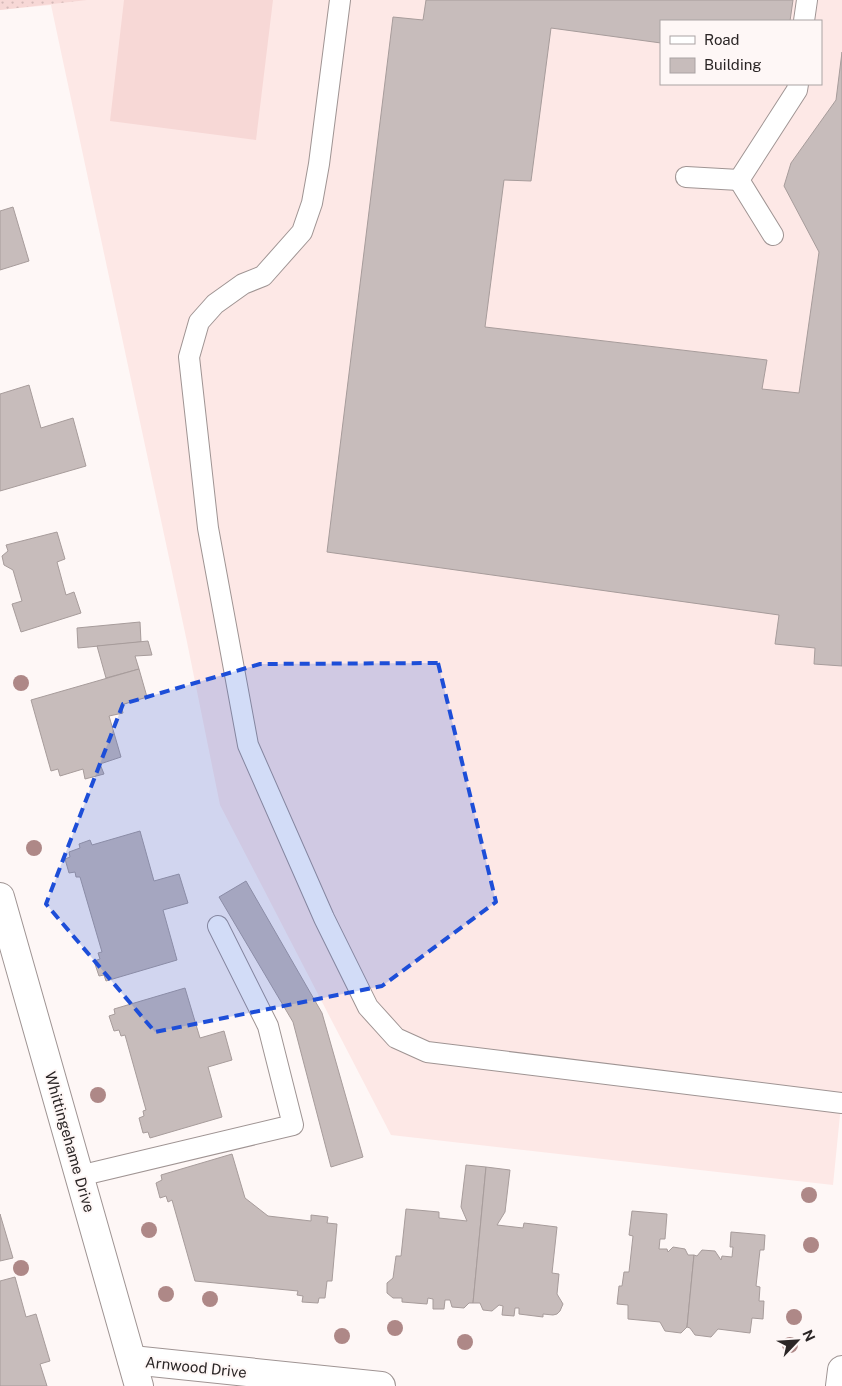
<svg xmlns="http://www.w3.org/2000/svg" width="842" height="1386" viewBox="0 0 842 1386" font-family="'Public Sans',sans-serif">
<defs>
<pattern id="green-dots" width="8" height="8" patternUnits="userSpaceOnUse" patternTransform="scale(1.25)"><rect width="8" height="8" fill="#f7d8d6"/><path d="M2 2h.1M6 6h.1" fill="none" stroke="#d4b9b8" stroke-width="1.8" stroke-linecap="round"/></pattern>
</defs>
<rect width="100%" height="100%" fill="#fef7f6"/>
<path fill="#fde8e6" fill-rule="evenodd" d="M0,0h842v1095l-9,90 -442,-50 -171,-330 -33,-163 -136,-637 -51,5zM661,21h160v63h-160z"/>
<path fill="url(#green-dots)" d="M0,0h87l-87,10z"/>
<path fill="#f7d8d6" d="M124,0h149l-17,140 -146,-19z"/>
<g fill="#c7bcbb" stroke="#a79c9b">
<path d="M426,0h367l-3,21h-129v22l-110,-15 -20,153 -27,-1 -19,147 282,33 -5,29 37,4 20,-141 -35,-66 7,-23 45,-63 6,-48v614l-28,-2 1,-16 -40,-4 4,-29 -452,-63 66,-535 30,3z"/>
<path d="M13,207l16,54 -29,9v-59z"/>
<path d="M29,385l12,43 32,-10 13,48 -86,25v-97z"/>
<path d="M57,532l8,27 -8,3 9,33 8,-3 7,21 -60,19 -9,-28 10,-3 -9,-31 -9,-5 -2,-9 6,-5 -2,-6z"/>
<path d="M140,622l1,20 -63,6 -1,-20z"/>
<path d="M148,641l4,14 -17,1 4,13 -33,9 -9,-32z"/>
<path d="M139,669l8,28 -26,8 2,8 -14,3 12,41 -21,7 4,10 -19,5 -2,-10 -23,7 -2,-7 -7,2 -20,-71z"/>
<path d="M140,831l14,50 25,-7 9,29 -25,7 14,50 -71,21 -2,-6 -5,1 -5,-15 6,-2 -2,-6 4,-1 -22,-75h-4l-1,-5 -6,1 -4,-14 5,-2 -1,-5 11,-4 -1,-4 11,-4 2,5z"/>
<path d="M246,881l76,132 41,144 -32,10 -38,-145 -74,-125z"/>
<path d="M185,988l15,50 24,-7 8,29 -24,7 14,50 -72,21 -2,-6 -5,1 -4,-15 5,-2 -1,-5 3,-1 -21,-75 -4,1 -2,-6 -5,1 -5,-15 6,-2 -1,-5z"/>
<path d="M232,1154l13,44 23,18 43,5v-6l17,2 -1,6 10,1 -5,57h-5l-2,17h-6l-1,5 -16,-1 1,-6 -6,-1 1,-4 -103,-10 -23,-81 -4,2 -2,-6 -6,2 -4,-15 6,-3 -1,-5z"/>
<path d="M466,1165l20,2 -13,136h-4l-5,5 -12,-1 -2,-7h-5l-1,9h-11v-10l-5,-1 -1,6 -25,-2v-4h-9l-6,-5v-10l6,-5 3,-22h5l5,-47 33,3v6l28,3 -6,-14z"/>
<path d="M486,1167l24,3 -5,42 -8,13 26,3 1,-5 33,4 -5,46 7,1 -2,20 6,10 -3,7 -3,3 -4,1 -10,-1v3l-24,-3v-6h-4l-1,8 -12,-1 1,-9 -4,-1 -7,6 -9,-1 -3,-7h-7z"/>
<path d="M632,1211l35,3 -2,25h-5l-1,10h8l1,3 5,-5 12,2 3,6h6l-7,72 -6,6 -16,-2 -5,-9 -32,-3v-14l-11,-1 2,-18h3l2,-14h5l4,-36 -4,-1z"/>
<path d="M0,1214l13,44 -13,3z"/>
<path d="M731,1232l34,3 -1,15h-4l-4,36 4,1 -1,14h5l-1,18 -11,-1 -2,15 -32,-4 -7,8 -16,-2 -5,-7 -3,-1 7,-72 3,1 5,-6 13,1 6,9 1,-4 10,1 1,-10h-3z"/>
<path d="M15,1277l11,40 10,-3 14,47 -10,3 7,22h-47v-105z"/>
</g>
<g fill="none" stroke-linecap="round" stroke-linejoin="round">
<g stroke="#9f9493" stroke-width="22">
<g id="service">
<path d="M340,0l-21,164 -7,39 -10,29 -39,44 -20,8 -28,20 -16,18 -10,35 19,171 40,217 76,173 44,89 28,31 31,14 415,51"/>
<path d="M804,21l3,-21"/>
<path d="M686,177l53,3"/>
<path d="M739,180l58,-90 1,-6"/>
<path d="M739,180l34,55"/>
<path d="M79,1176l214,-51 -25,-99 -50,-100"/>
</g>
</g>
<g stroke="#9f9493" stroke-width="30">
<g id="minor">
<path d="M0,897l139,489"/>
<path d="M132,1360l249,26"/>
<path d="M840,1386l2,-16"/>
</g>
</g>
<use href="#service" stroke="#fff" stroke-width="20"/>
<use href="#minor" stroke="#fff" stroke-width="28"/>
</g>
<g fill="#ae8887">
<circle cx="21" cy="683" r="8"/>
<circle cx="34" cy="848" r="8"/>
<circle cx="98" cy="1095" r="8"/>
<circle cx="809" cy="1195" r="8"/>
<circle cx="149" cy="1230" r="8"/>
<circle cx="811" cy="1245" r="8"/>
<circle cx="21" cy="1268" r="8"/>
<circle cx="166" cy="1294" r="8"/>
<circle cx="210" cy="1299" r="8"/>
<circle cx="794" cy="1317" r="8"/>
<circle cx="395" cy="1328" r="8"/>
<circle cx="342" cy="1336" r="8"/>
<circle cx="465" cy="1342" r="8"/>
<circle cx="790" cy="1345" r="8"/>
</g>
<path fill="#1d4ed8" fill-opacity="0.2" stroke="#1d4ed8" stroke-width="4" stroke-dasharray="10 6" stroke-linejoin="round" d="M438,663l58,239 -114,84 -227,46 -109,-128 77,-200 137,-40z"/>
<g text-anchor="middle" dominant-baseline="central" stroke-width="4" stroke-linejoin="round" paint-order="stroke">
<g font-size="15" fill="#2b2626" stroke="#fef7f6">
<text transform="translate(70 1142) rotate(74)">Whittingehame Drive</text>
<text transform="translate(196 1367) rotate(6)">Arnwood Drive</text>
</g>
</g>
<rect x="660" y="20" width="162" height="65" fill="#fef7f6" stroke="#aaa3a3"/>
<rect x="670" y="36" width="25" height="8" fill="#ffffff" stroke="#aaa3a3"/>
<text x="704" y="45" font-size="15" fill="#2b2626">Road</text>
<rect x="670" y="58" width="25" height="15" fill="#c7bcbb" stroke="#aaa3a3"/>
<text x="704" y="70" font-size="15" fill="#2b2626">Building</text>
<g transform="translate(797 1341) rotate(65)" stroke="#fef7f6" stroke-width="4" paint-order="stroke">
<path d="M0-4L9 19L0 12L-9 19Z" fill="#2b2626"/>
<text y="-8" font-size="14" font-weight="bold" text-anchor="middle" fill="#2b2626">N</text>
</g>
</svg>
